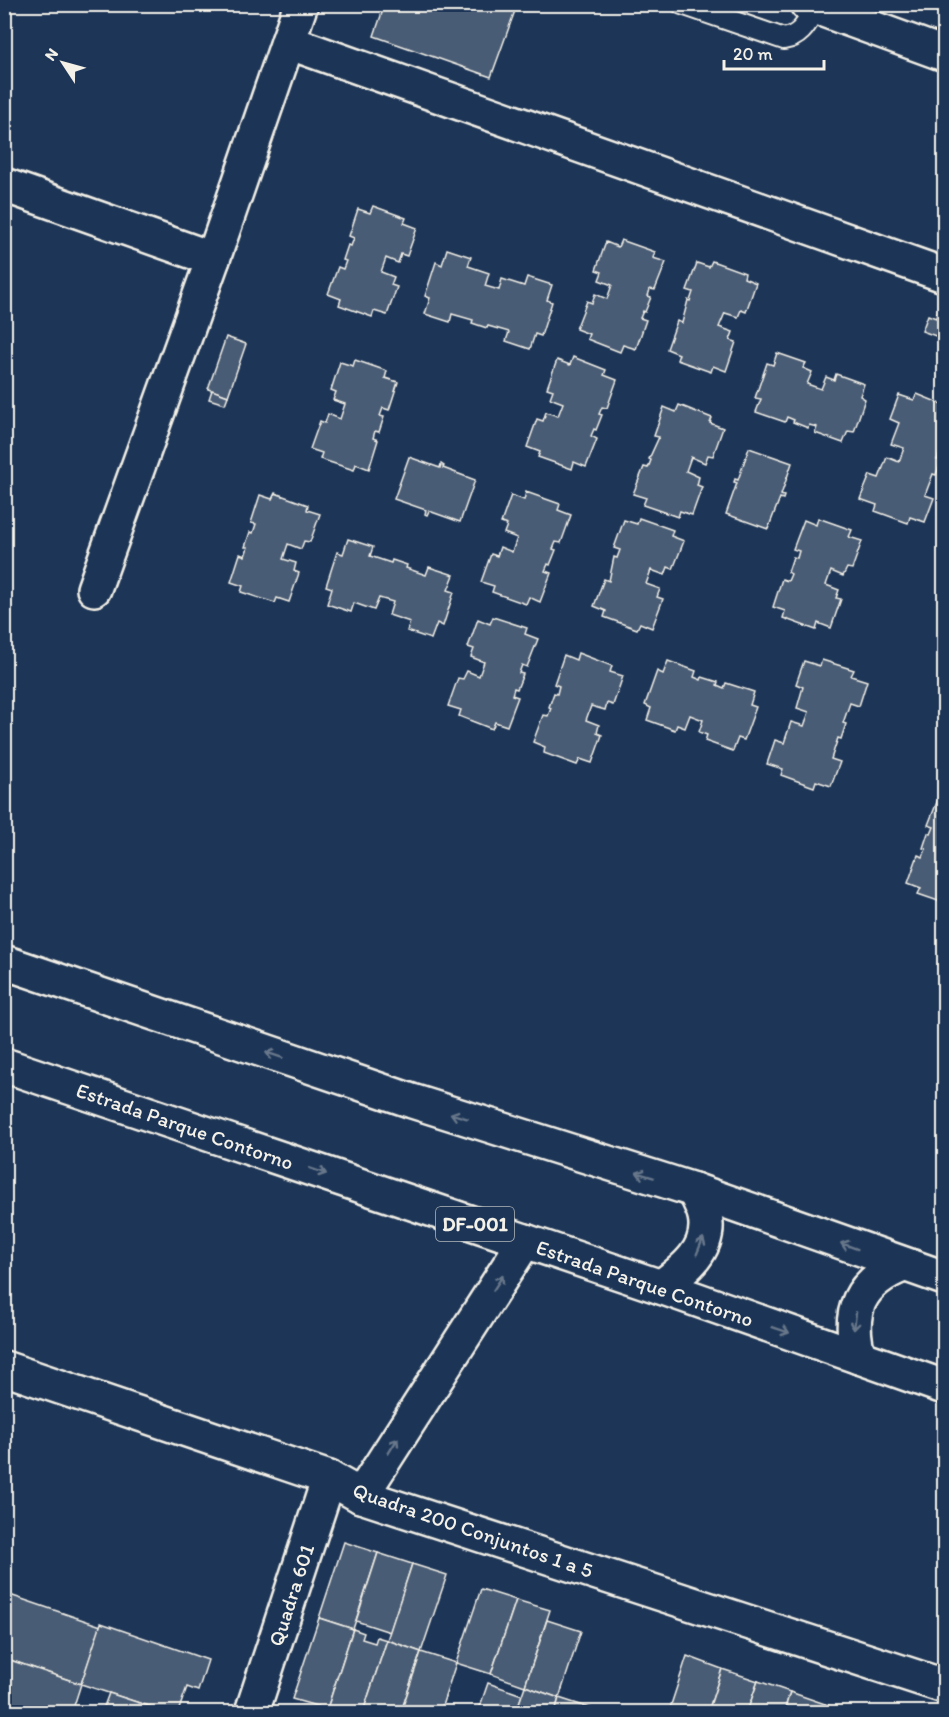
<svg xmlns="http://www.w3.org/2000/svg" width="949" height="1717" viewBox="0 0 949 1717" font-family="Itim,sans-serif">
<rect width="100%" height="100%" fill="#1d3557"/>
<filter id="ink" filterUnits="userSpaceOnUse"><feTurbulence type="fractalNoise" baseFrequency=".0167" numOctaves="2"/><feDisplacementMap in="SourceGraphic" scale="12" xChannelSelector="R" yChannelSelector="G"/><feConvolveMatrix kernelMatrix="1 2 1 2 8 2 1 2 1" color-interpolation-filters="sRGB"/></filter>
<g filter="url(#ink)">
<g fill="#485b74" stroke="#f4f1e8" stroke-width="1.5">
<path d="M385,4h122l9,4 -25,69 -117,-41z"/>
<path d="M373,206l33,12 -2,5 13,5 -10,28 -6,-2 -3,9 -12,-5 -5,14 13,5 -3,8 6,2 -10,28 -13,-4 -2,6 -33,-12 2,-6 -13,-5 10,-27 5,2 3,-8 -3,-1 5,-15 3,1 3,-8 -5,-2 9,-27 12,4z"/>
<path d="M621,240l34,12 -2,6 13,4 -11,28 -5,-1 -2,7 3,1 -6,15 -2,-1 -3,7 6,2 -10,29 -13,-4 -3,7 -33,-13 2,-5 -13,-5 11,-28 5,2 3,-9 12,5 5,-14 -13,-5 3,-8 -6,-2 10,-28 12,5z"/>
<path d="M447,249l24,8 -3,9 21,7 -4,13 14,4 3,-11 22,7 3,-9 25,8 -5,15 5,2 -11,34 -6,-2 -5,15 -24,-8 3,-9 -21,-6 -1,2 -15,-5 1,-3 -21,-6 -2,8 -25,-8 5,-16 -5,-2 11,-34 6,3z"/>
<path d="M712,261l33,12 -1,5 12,5 -10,29 -5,-2 -3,7 -13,-4 -6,14 14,5 -3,8 6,2 -10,29 -13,-5 -2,6 -34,-12 2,-6 -12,-5 10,-28 5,2 6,-23 2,1 3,-9 -6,-2 10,-27 12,4z"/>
<path d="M937,313l7,3v23l-22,-8 6,-16 8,3z"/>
<path d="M226,337l20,7 -18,52 -20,-7z"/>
<path d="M777,353l29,10 -3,5 9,4 -5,12 14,5 5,-12 8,3 2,-6 28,10 -4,12 5,3 -11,33 -6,-1 -5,12 -28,-10 2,-6 -8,-2 -1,3 -15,-6 1,-2 -7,-3 -2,5 -29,-10 5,-13 -6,-1 12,-35 6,2z"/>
<path d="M573,357l33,13 -2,5 13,5 -10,28 -5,-1 -3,7 3,1 -6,15 -2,-1 -3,7 6,3 -11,28 -12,-5 -2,7 -34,-12 2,-5 -13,-5 10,-28 6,2 3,-9 12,4 5,-13 -13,-5 3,-8 -6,-2 10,-28 13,5z"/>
<path d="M355,360l32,11 -2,7 13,4 -9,28 -6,-2 -3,8 4,1 -5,15 -4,-1 -2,7 5,2 -9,29 -13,-5 -2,6 -34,-11 2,-6 -12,-4 10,-28 5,2 3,-9 12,5 5,-15 -12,-4 3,-8 -5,-2 9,-28 13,4z"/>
<path d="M212,390l16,6 -3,8 -16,-5z"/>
<path d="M917,394l27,11v35l-7,20 4,1 -5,14 -3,-1 -8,21 9,3 -9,24 -15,-5 -2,6 -33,-12 2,-6 -17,-6 10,-24 9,3 8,-21 12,5 5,-14 -13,-4 8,-21 -9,-4 9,-24 15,5z"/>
<path d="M679,405l33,13 -2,5 13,5 -10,28 -5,-1 -3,8 -14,-6 -5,14 13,6 -2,8 5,2 -10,28 -12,-4 -2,6 -35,-12 3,-7 -13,-4 11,-27 4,1 3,-8 -2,-1 10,-22 -5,-1 10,-29 12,5z"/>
<path d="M749,448l43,15 -11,32 3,1 -1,3 -3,-1 -12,31 -42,-15 11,-31 -3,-1 1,-3 3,1z"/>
<path d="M409,457l31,11 1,-4 3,2 -1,2 32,12 -15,42 -31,-11 -2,4 -2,-1 1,-4 -32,-11z"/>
<path d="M526,492l34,12 -2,6 13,5 -10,28 -5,-1 -3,7 3,1 -6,15 -2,-1 -3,7 6,2 -11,29 -11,-5 -3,7 -34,-12 2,-6 -13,-4 10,-28 6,2 3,-9 12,5 5,-14 -13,-5 3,-8 -6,-2 10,-28 13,5z"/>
<path d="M275,493l33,12 -1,5 13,4 -10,28 -6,-1 -3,8 -13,-5 -5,15 13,4 -2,8 5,2 -10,29 -12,-4 -2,5 -34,-11 2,-6 -12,-4 9,-28 5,2 3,-9h-3l5,-15 3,1 3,-9 -5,-1 9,-28 12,4z"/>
<path d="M639,518l34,12 -2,6 13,5 -11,28 -5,-2 -3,8 -14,-5 -5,14 14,5 -3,8 6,2 -11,29 -12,-5 -3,6 -33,-12 2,-6 -12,-5 10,-27 5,2 5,-24 3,1 3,-8 -6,-2 10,-28 13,4z"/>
<path d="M818,518l34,12 -3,7 13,4 -10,28 -5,-1 -4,8 -12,-5 -5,14 13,5 -3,8 5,1 -10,29 -13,-5 -2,7 -33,-12 2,-7 -12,-4 9,-28 6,2 3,-7 -3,-2 5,-15 4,1 2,-7 -6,-2 11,-29 12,5z"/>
<path d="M348,539l25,8 -3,9 21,7 1,-3 15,5 -1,3 20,7 3,-8 25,8 -6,15 6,2 -11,34 -6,-3 -6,16 -24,-8 3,-9 -21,-7 4,-13 -14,-4 -5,12 -20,-7 -3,9 -24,-8 5,-16 -6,-2 11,-34 6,2z"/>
<path d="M493,617l34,11 -2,6 13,5 -11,28 -5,-2 -3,8 4,1 -6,15 -3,-1 -2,7 6,2 -11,29 -12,-4 -3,7 -33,-13 2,-6 -13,-4 10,-28 5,1 4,-8 12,5 5,-14 -13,-5 3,-8 -6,-2 10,-28 12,5z"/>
<path d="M578,653l34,13 -2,6 13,4 -10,29 -6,-2 -2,7 -14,-4 -5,14 13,5 -2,8 5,2 -10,28 -12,-4 -3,6 -33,-12 1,-6 -12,-5 10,-27 5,1 3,-8 -2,-1 5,-14 3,1 2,-8 -5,-2 10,-29 12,5z"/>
<path d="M822,660l32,10 -3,6 16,5 -8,25 -9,-3 -7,20 3,1 -5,15 -3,-1 -7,21 9,3 -9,24 -15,-5 -2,6 -33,-12 2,-6 -16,-5 8,-24 9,3 7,-21 13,4 5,-14 -12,-4 6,-21 -7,-3 8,-23 16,5z"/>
<path d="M668,661l28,10 -2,6 7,3 1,-3 16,5 -1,3 7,3 2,-5 28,9 -4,13 6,2 -12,33 -6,-2 -5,13 -28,-10 2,-6 -8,-3 4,-12 -13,-5 -5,13 -8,-3 -2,5 -28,-10 4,-12 -6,-3 12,-34 6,3z"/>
<path d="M939,797l5,2v104l-26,-9 3,-6 -13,-5 10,-28 5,2 3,-8 -3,-1 5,-15 3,1 3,-7 -6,-2z"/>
<path d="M344,1542l34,11 -25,76 -34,-11z"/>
<path d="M378,1553l34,11 -22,68 -34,-11z"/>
<path d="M412,1564l35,11 -26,77 -34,-12z"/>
<path d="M481,1589l35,11 -25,74 -35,-11z"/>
<path d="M4,1593l97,33 -20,58 -77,-26z"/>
<path d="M516,1600l34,10 -25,76 -34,-12z"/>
<path d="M319,1618l34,11 -26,80 -35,-10z"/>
<path d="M547,1620l34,11 -22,67 -34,-12z"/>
<path d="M101,1623l107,37 -10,31 -11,-4 -9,25h-11l-86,-28z"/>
<path d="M353,1629l11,4 -2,6 13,4 2,-6 10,3 -24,72h-26l-10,-3z"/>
<path d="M387,1640l34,12 -20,60h-38z"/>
<path d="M421,1652l35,11 -16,49h-39z"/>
<path d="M687,1656l35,13 -14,43 -39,-1z"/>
<path d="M4,1658l77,26 -9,28h-68z"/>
<path d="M722,1669l36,12 -11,31h-39z"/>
<path d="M758,1681l32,11 -6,20h-37z"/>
<path d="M488,1683l34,12 -6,17h-38z"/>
<path d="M525,1686l34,12 -4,14h-39z"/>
<path d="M790,1692l35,12 -3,8h-38z"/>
<path d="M109,1693l58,19h-65z"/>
<path d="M559,1698l34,11 -1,3h-37z"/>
<path d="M825,1704l22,8h-25z"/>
</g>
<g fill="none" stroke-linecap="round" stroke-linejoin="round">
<g stroke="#f4f1e8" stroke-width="24">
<path id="lane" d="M682,4l102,35c18,-3 23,-17 32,-31"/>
</g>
<g stroke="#f4f1e8" stroke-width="38">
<g id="street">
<path d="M288,42l656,233"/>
<path d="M4,185l209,74"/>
<path d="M94,589l119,-330 88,-255"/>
<path d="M361,1496l164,-255"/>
<path d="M252,1712l77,-234"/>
</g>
</g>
<g stroke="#f4f1e8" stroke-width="38">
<g id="secondary">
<path d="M807,4l137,50"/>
<path d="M4,1368l325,110 32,18 583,190"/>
</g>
</g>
<g stroke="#f4f1e8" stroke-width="38">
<g id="highway">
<path d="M4,962l408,139 282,89 250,88"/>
<path d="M4,1065l657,222 283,100"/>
<path d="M661,1287c23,-17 51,-38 44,-71 -2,-9 -7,-18 -11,-26"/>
<path d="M859,1357c-13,-45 0,-75 44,-92"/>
</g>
</g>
<use href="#lane" stroke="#1d3557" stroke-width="20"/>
<use href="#street" stroke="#1d3557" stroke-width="33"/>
<use href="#secondary" stroke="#1d3557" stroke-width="33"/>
<use href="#highway" stroke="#1d3557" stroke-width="33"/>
</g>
<defs><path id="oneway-shaft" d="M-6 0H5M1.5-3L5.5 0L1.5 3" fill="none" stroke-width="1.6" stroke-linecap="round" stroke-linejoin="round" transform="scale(1.5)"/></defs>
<g stroke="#68778a">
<use href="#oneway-shaft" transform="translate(274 1055) rotate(-161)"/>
<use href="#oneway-shaft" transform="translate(459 1116) rotate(-163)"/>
<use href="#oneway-shaft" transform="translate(318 1171) rotate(19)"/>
<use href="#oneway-shaft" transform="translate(645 1175) rotate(-163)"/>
<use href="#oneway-shaft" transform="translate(700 1246) rotate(-68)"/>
<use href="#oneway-shaft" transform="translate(849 1246) rotate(-160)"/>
<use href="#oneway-shaft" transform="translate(498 1283) rotate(-57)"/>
<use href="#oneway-shaft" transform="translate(855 1321) rotate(97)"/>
<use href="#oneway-shaft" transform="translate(781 1330) rotate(19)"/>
<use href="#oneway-shaft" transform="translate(393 1446) rotate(-58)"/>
</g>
</g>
<g text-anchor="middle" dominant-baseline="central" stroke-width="5" stroke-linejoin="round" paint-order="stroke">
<rect fill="#1d3557" stroke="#b4b9bc" stroke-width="1.5" x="436" y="1207" width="78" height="34" rx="4.5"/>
<g font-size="20" font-weight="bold" fill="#f4f1e8">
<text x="475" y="1224">DF-001</text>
</g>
<g font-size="21" fill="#f4f1e8" stroke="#1d3557">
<text transform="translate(185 1126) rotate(19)">Estrada Parque Contorno</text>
<text transform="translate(645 1283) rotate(19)">Estrada Parque Contorno</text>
<text transform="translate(473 1530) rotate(19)">Quadra 200 Conjuntos 1 a 5</text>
<text transform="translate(291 1595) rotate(-72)">Quadra 601</text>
</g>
</g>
<rect width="949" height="1717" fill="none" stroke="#1d3557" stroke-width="24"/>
<rect x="12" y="12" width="925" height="1693" fill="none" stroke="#f4f1e8" stroke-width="2" filter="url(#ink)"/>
<g transform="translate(63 63) rotate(306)" stroke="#1d3557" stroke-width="4.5" paint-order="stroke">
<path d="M0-4.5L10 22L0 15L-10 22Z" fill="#f4f1e8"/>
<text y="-9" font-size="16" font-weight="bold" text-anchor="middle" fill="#f4f1e8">N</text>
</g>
<path d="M724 60v9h100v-9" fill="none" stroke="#f4f1e8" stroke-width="3"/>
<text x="733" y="60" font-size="18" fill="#f4f1e8" stroke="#1d3557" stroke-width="4.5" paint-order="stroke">20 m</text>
</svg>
